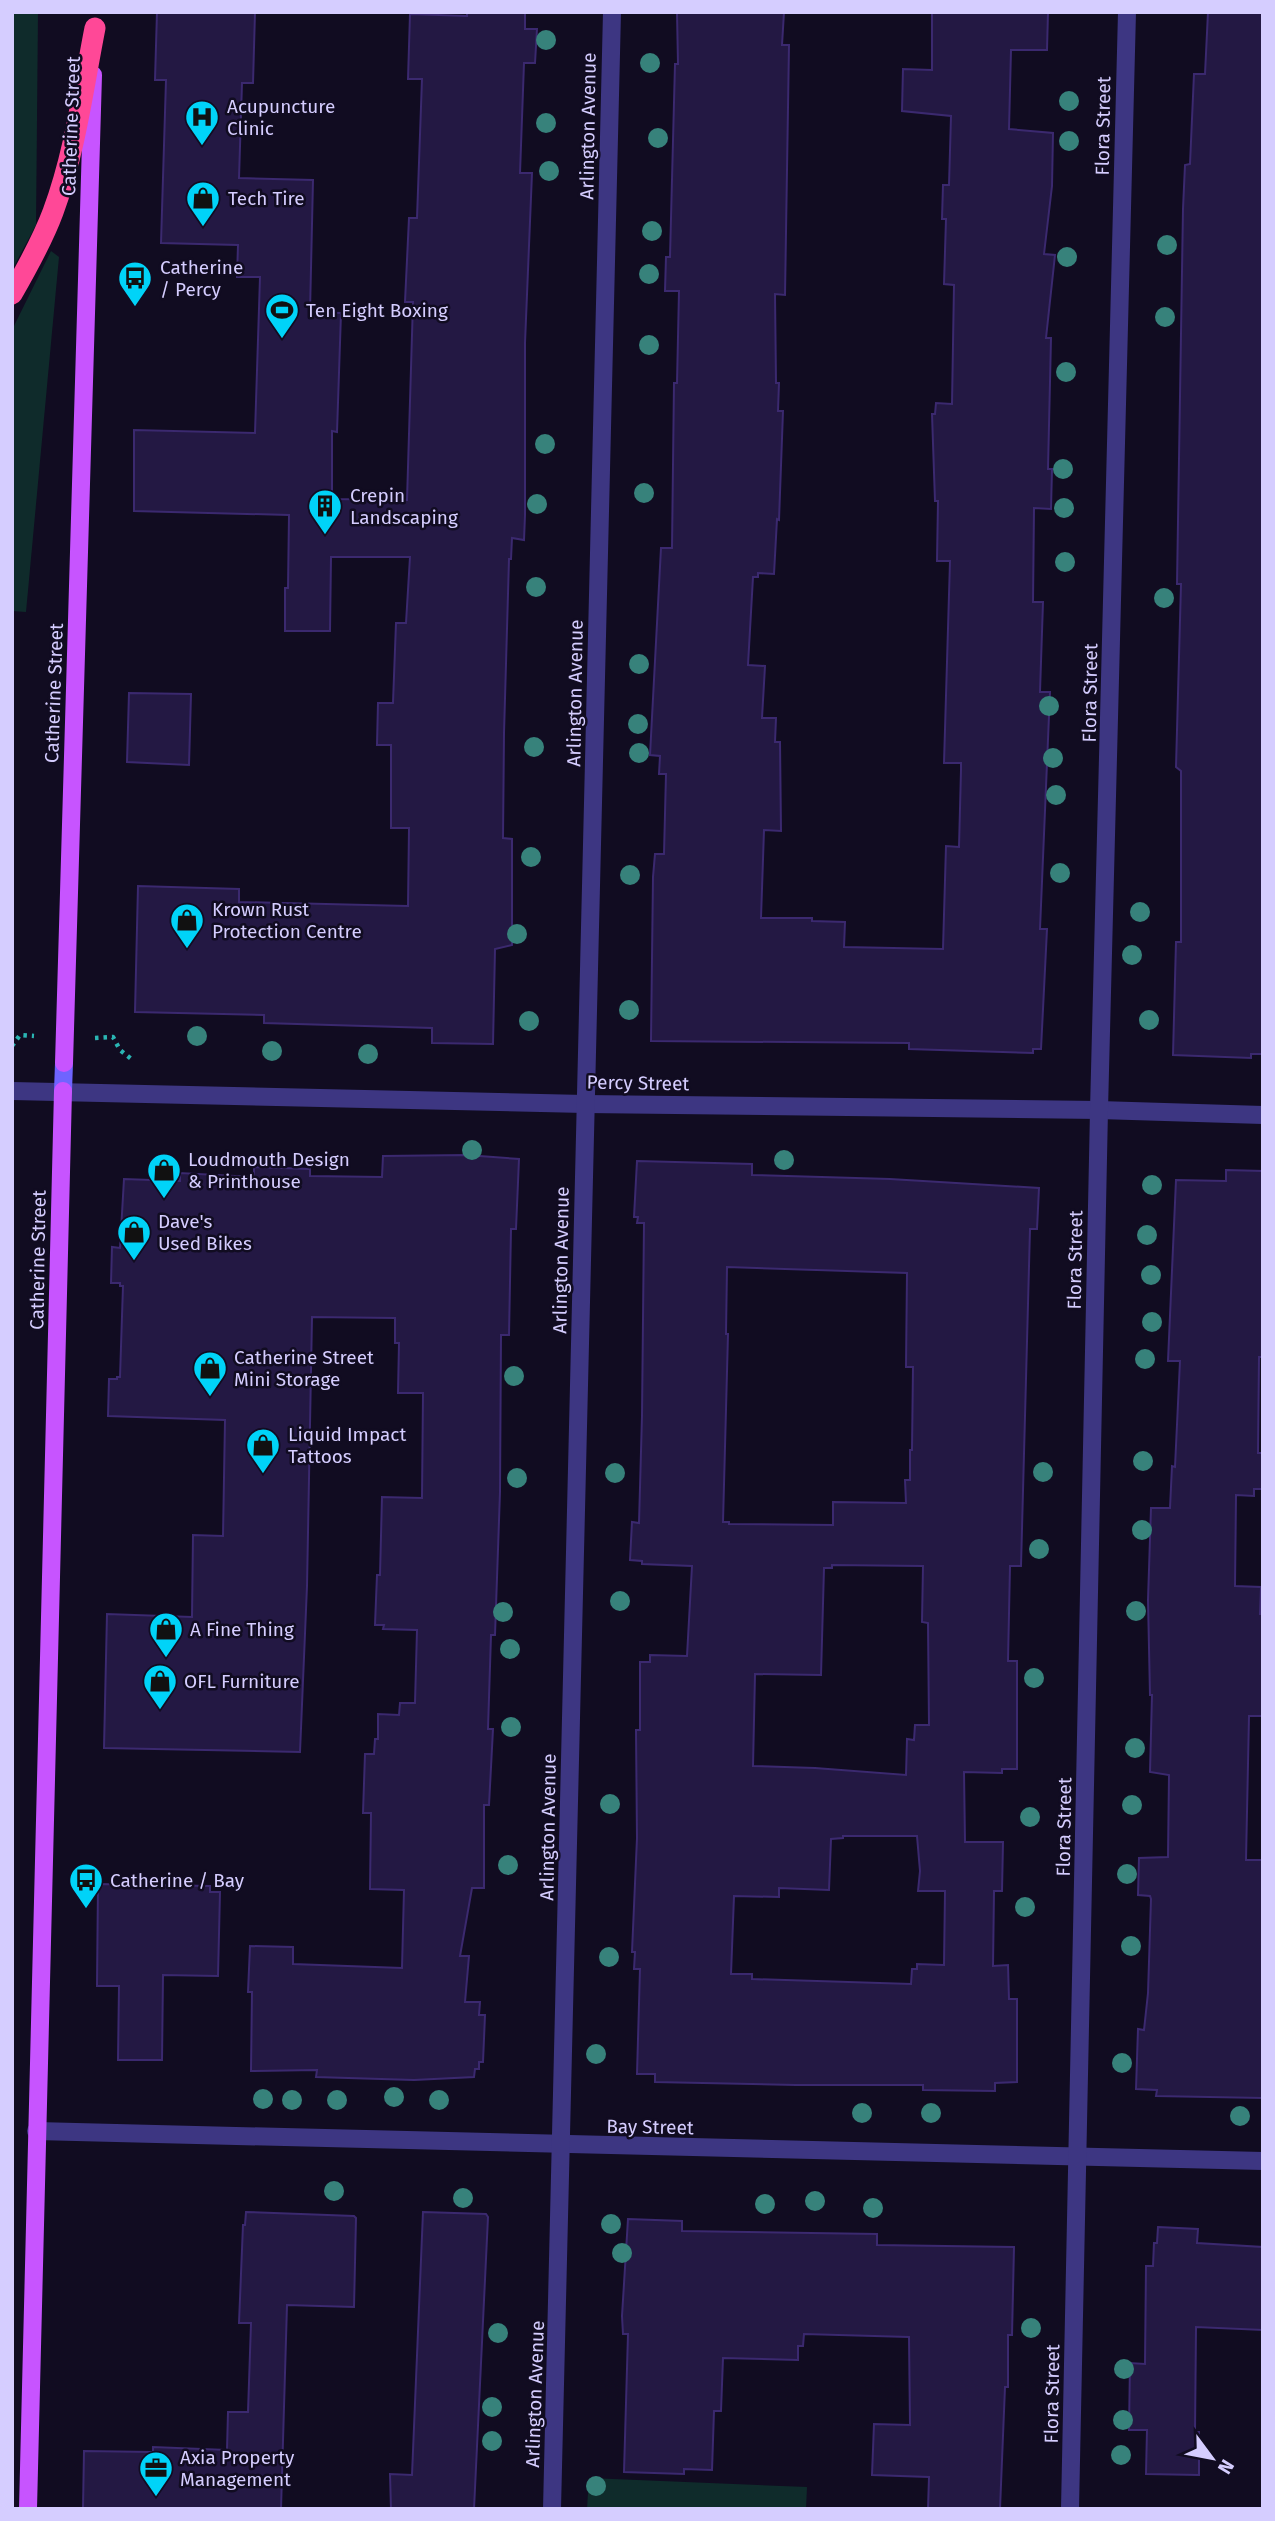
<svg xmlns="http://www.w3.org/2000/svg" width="1275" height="2521" viewBox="0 0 1275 2521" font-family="'Fira Sans',sans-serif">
<rect width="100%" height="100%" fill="#110c21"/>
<g fill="#0f2b2b">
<path d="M12,12h26l-2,213 -24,45z"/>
<path d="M51,251l8,6 -33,355 -14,-1v-281z"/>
<path d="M589,2478l218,9 -1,22h-219z"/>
</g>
<g fill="#231843" stroke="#3b296f" stroke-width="2" fill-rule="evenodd">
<path d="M157,12h98l-2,71h-11l-3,95 74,2 -3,132 31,1 -4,119 -5,-1v68l75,1 6,-198h-8l4,-84h8l5,-139h-14l2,-65 57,2v-4h58v17h12l-2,34h-11l-4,110h12l-7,170v172l-1,25 -12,-2 -1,21h-2l-5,174 -1,105 9,1v106l-17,4 -2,95 -61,-1v-15l-168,-5v-8l-129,-3 3,-126 101,3v13l169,4 1,-78h-18v-83h-14l1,-42h15l3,-80h10l4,-66h-79l-1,74h-45v-43h3l1,-73 -155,-4v-81l121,3 5,-156h-23l1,-32 -77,-2 5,-163h-11z"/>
<path d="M677,12h107l-2,33h7l-4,250 -10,-1 1,89h3l-1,28h5l-4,109 -2,-1 -3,55 -16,-1v4h-5l-5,88 17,1 -3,52h14l-1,24h5l1,89 -17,-1 -3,88h51v3l33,1 -1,25 99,2 3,-103 13,1 2,-77v-7h-17l6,-202h-13l1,-60h-3l-3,-87h3l1,-11 16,1 2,-119 -10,-1 2,-65h-4l1,-34h6l2,-69 -49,-5 1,-42 29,1v-57l116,-1 -1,38h-36l-2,79 44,4 -1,53 -8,68 11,1 -9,83h5l-3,131h4l-1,40 -17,-1 -1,94h10l-3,90h10l-10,237h7l-6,120h-8v4l-124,-4v-6l-258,-2 2,-164 2,-23h9l2,-80h-7l1,-18 -10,-1 11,-207h11l2,-165h3l2,-92h-14l1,-34h4l5,-193h3z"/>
<path d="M1208,12h55v1042h-12v4l-78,-3 3,-113h5v-171l-5,-4 5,-183h-4l6,-375 2,-44 5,-1 4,-90h11z"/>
<path d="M129,693l62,1 -2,71 -62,-3z"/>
<path d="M466,1155l53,4 -3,70h-5l-2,106h-8l-1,157 -5,143h-4l-3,94h5l-4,76h-5v83h-12l-12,68h9l-4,46h15l-1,13h6l-2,47h-4v7h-4l-1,8 -60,3 -98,-3 1,-7 -66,1 1,-79h-4l2,-46 43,1v17l109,4 2,-78 -34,-1 1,-76h-8l2,-59h9l1,-15h3v-25l21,1 1,-12h15l2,-73 -34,-1 1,-4h-9l2,-50h3l2,-78 40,1 1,-105h-25l1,-50h-4v-25l-83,-1 -5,269 -7,166 -196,-4 3,-134 85,3 1,-82 30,1 2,-116 -117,-4 1,-37h8v-2h3l3,-91h-3v-3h-9l1,-36 8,1 4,-69 56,2v-8l74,4v-10l56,2v7l72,1 1,-21z"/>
<path d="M637,1161l115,3v11l138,4 149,9 -2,41h-7l-9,337h-11l-2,95h9v108h-15v4l-38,-1 1,70h38l-1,49h-8l-1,75 15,-1 1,34h8v83l-22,1v8l-72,-1v-5h-127l-141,-3v-8h-18l3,-105h-6l1,-17h-3l5,-114 -1,-108h4v-68h10v-7l37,1 5,-90 -50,-2v-3l-12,-1 2,-38 7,1 3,-107 2,-193h-7l1,-6h-4zM727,1267l180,6 -1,94h7l-1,83h-2v30h-5l1,23 -73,-1v23l-104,-1v-2h-6l5,-188h-2zM832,1565l91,1 -1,56 6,1 1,102h-14l-1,15 -7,-1 -1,36 -91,-7 -62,-2 2,-92 66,1 3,-107h8zM843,1836h74l3,35 -2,20h27l-1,74 -27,-1v5h-5l-1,15 -159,-5v-5h-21l3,-78 45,1v-9l50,2 2,-51 12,-1z"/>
<path d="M1226,1170l37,1v154l-1,32h-3l-1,96h5v36h-9v7l-18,-1 -1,91 26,1 -1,27h3v102h-14l-3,144h17v238l-107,-2 1,-6 -21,-1 2,-60 6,1 4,-37 3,-94 -1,-3 -12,-1 1,-37 29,-1 1,-82 -19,-3 2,-77h-2l-2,-95 3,-92h19l2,-42 3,1 5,-106h-12l8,-181 50,1z"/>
<path d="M98,1884l112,2v6h10l-2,84 -55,-1 -1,85h-44l1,-74h-22z"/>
<path d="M246,2212l108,4 2,2 -2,89 -67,-2 -6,204h-198l1,-58 69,1v-5l74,3 1,-38h20l3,-89h-12l4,-98h2z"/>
<path d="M423,2212l63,2 2,3 -14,292h-83l-1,-35 22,1z"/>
<path d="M628,2219l54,2v10l195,3v11l137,2 -2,88h-4v52h-3l-5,122h-72l1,-32 -57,-2 2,-51 36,1 -1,-88 -105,-3 -1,12h-5v14l-75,-2 -2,53h-7l-2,59 -28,-1v5l-60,-2 4,-138h-5l-1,-18z"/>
<path d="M1158,2227l40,2 -1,14 66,4v83l-67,-3 -1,105h4v43l-53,-1 1,-44h-18l1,-67 15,1 1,-98h7l1,-23h3z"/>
</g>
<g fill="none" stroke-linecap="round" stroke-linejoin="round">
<g stroke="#2ab5b3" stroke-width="4.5" stroke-dasharray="3.5 5" stroke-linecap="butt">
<path d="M95,1038l18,-1 7,13 14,11"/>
<path d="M12,1046l8,-11 14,1"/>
</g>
<g stroke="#3d3682" stroke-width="18">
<path d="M12,1091l573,13 514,6 164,5"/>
<path d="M36,2131l1227,30"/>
<path d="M552,2509l60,-2497"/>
<path d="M1070,2509l29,-1399 28,-1098"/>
</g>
<path stroke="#6f64ff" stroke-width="18" d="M63,1091l1,-28"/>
<g stroke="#c754ff" stroke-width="18">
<path d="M64,1063l29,-988"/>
<path d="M28,2509l35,-1418"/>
</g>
<path stroke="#ff4897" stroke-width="21" d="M12,294c15,-26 31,-55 41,-82 22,-59 30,-123 42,-184"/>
</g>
<g fill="#37827b">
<circle cx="546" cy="40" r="10"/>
<circle cx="650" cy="63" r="10"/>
<circle cx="1069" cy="101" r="10"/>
<circle cx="546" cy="123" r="10"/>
<circle cx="658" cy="138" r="10"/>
<circle cx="1069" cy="141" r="10"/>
<circle cx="549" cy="171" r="10"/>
<circle cx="652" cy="231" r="10"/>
<circle cx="1167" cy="245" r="10"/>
<circle cx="1067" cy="257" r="10"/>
<circle cx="649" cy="274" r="10"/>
<circle cx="1165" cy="317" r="10"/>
<circle cx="649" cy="345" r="10"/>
<circle cx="1066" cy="372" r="10"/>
<circle cx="545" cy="444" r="10"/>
<circle cx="1063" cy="469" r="10"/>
<circle cx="644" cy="493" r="10"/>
<circle cx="537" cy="504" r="10"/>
<circle cx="1064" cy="508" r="10"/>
<circle cx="1065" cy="562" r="10"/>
<circle cx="536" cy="587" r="10"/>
<circle cx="1164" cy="598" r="10"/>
<circle cx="639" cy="664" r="10"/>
<circle cx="1049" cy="706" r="10"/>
<circle cx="638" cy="724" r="10"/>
<circle cx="534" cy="747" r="10"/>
<circle cx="639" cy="753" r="10"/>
<circle cx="1053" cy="758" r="10"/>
<circle cx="1056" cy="795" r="10"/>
<circle cx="531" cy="857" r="10"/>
<circle cx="1060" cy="873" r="10"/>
<circle cx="630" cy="875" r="10"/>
<circle cx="1140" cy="912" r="10"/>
<circle cx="517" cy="934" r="10"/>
<circle cx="1132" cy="955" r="10"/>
<circle cx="629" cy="1010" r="10"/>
<circle cx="1149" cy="1020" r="10"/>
<circle cx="529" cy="1021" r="10"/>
<circle cx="197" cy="1036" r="10"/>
<circle cx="272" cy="1051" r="10"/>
<circle cx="368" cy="1054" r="10"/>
<circle cx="472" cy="1150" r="10"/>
<circle cx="784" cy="1160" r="10"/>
<circle cx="1152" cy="1185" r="10"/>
<circle cx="1147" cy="1235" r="10"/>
<circle cx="1151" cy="1275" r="10"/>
<circle cx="1152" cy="1322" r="10"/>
<circle cx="1145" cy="1359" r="10"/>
<circle cx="514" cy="1376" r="10"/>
<circle cx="1143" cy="1461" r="10"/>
<circle cx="1043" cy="1472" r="10"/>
<circle cx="615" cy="1473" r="10"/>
<circle cx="517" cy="1478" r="10"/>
<circle cx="1142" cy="1530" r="10"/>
<circle cx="1039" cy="1549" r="10"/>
<circle cx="620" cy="1601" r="10"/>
<circle cx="1136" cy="1611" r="10"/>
<circle cx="503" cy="1612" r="10"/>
<circle cx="510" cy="1649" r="10"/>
<circle cx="1034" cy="1678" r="10"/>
<circle cx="511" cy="1727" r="10"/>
<circle cx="1135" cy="1748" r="10"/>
<circle cx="610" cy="1804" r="10"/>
<circle cx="1132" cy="1805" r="10"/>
<circle cx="1030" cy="1817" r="10"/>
<circle cx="508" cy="1865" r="10"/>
<circle cx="1127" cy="1874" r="10"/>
<circle cx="1025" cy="1907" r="10"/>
<circle cx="1131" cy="1946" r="10"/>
<circle cx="609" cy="1957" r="10"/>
<circle cx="596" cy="2054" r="10"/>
<circle cx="1122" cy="2063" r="10"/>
<circle cx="394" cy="2097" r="10"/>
<circle cx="263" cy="2099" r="10"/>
<circle cx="292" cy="2100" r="10"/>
<circle cx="337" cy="2100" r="10"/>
<circle cx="439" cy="2100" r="10"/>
<circle cx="862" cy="2113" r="10"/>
<circle cx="931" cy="2113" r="10"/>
<circle cx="1240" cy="2116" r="10"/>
<circle cx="334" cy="2191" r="10"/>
<circle cx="463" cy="2198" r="10"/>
<circle cx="815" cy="2201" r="10"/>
<circle cx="765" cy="2204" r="10"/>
<circle cx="873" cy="2208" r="10"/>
<circle cx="611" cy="2224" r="10"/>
<circle cx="622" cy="2253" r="10"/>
<circle cx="1031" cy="2328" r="10"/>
<circle cx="498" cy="2333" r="10"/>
<circle cx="1124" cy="2369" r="10"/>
<circle cx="492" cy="2407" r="10"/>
<circle cx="1123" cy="2420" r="10"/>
<circle cx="492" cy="2441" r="10"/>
<circle cx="1121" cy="2455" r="10"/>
<circle cx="596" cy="2486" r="10"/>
</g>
<defs>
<g id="hospital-pin" transform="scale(1.75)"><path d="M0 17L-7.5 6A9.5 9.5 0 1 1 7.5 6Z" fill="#00d3f8" stroke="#110c21"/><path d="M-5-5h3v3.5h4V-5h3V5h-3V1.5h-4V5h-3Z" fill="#111"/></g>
<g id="shop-pin" transform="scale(1.75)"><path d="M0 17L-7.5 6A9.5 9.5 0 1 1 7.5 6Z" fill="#00d3f8" stroke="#110c21"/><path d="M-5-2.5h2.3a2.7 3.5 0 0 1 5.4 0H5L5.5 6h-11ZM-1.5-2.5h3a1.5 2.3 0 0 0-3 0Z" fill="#111"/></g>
<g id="bus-pin" transform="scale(1.75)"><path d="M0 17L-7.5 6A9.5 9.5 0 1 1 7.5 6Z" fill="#00d3f8" stroke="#110c21"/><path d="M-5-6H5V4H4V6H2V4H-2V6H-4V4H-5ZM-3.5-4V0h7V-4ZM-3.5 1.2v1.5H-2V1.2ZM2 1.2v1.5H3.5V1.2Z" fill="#111"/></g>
<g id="stadium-pin" transform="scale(1.75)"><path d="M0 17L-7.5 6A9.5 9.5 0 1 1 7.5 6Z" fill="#00d3f8" stroke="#110c21"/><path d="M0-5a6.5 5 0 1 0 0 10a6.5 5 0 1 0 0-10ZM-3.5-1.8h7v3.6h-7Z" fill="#111"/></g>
<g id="building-pin" transform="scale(1.75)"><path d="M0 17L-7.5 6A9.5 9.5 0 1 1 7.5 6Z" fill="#00d3f8" stroke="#110c21"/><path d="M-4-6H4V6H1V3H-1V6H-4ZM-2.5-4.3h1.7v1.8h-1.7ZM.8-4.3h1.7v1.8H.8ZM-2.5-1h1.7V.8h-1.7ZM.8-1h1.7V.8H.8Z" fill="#111"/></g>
<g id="office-pin" transform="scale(1.75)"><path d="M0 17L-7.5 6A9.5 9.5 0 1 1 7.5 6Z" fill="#00d3f8" stroke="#110c21"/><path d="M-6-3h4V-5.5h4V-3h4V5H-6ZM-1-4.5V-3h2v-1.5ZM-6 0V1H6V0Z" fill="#111"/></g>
</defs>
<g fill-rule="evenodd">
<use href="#hospital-pin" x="202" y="117"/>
<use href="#shop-pin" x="203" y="198"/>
<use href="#bus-pin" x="135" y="278"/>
<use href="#stadium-pin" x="282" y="310"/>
<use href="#building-pin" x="325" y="506"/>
<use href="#shop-pin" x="187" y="920"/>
<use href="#shop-pin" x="164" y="1170"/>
<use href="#shop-pin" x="134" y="1232"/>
<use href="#shop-pin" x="210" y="1368"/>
<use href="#shop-pin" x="263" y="1445"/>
<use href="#shop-pin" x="166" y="1629"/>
<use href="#shop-pin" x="160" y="1681"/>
<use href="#bus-pin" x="86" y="1880"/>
<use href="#office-pin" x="156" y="2468"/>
</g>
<g text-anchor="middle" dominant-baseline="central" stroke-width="5" stroke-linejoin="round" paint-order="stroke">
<g font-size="19" fill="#d5cdff" stroke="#110c21" text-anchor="start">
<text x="227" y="106">Acupuncture<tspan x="227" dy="22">Clinic</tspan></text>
<text x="228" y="198">Tech Tire</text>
<text x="160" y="267">Catherine<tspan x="160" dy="22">/ Percy</tspan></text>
<text x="306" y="310">Ten Eight Boxing</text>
<text x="350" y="495">Crepin<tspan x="350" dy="22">Landscaping</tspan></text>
<text x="212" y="909">Krown Rust<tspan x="212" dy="22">Protection Centre</tspan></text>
<text x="188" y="1159">Loudmouth Design<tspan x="188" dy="22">&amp; Printhouse</tspan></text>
<text x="158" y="1221">Dave's<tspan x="158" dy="22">Used Bikes</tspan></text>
<text x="234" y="1357">Catherine Street<tspan x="234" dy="22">Mini Storage</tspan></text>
<text x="288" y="1434">Liquid Impact<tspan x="288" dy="22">Tattoos</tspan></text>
<text x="190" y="1629">A Fine Thing</text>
<text x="184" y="1681">OFL Furniture</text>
<text x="110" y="1880">Catherine / Bay</text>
<text x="180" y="2457">Axia Property<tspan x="180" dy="22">Management</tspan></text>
</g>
<g font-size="19" fill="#d5cdff" stroke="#110c21">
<text transform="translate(71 126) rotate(-88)">Catherine Street</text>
<text transform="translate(588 126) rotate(-89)">Arlington Avenue</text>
<text transform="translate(1103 126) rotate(-89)">Flora Street</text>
<text transform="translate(54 693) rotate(-88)">Catherine Street</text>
<text transform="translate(575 693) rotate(-89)">Arlington Avenue</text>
<text transform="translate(1090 693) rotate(-89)">Flora Street</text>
<text transform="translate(638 1083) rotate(1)">Percy Street</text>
<text transform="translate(38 1260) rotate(-89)">Catherine Street</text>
<text transform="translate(561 1260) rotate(-89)">Arlington Avenue</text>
<text transform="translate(1075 1260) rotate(-89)">Flora Street</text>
<text transform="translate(548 1827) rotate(-89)">Arlington Avenue</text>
<text transform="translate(1064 1827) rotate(-89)">Flora Street</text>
<text transform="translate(650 2127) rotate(1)">Bay Street</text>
<text transform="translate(535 2394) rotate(-88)">Arlington Avenue</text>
<text transform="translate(1052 2394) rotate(-89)">Flora Street</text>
</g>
</g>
<rect width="1275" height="2521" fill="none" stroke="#d5cdff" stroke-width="28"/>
<g transform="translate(1212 2458) rotate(122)" stroke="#110c21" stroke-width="5" paint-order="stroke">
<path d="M0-5L12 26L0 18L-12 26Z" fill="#d5cdff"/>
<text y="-10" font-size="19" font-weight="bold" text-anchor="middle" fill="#d5cdff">N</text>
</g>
</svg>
